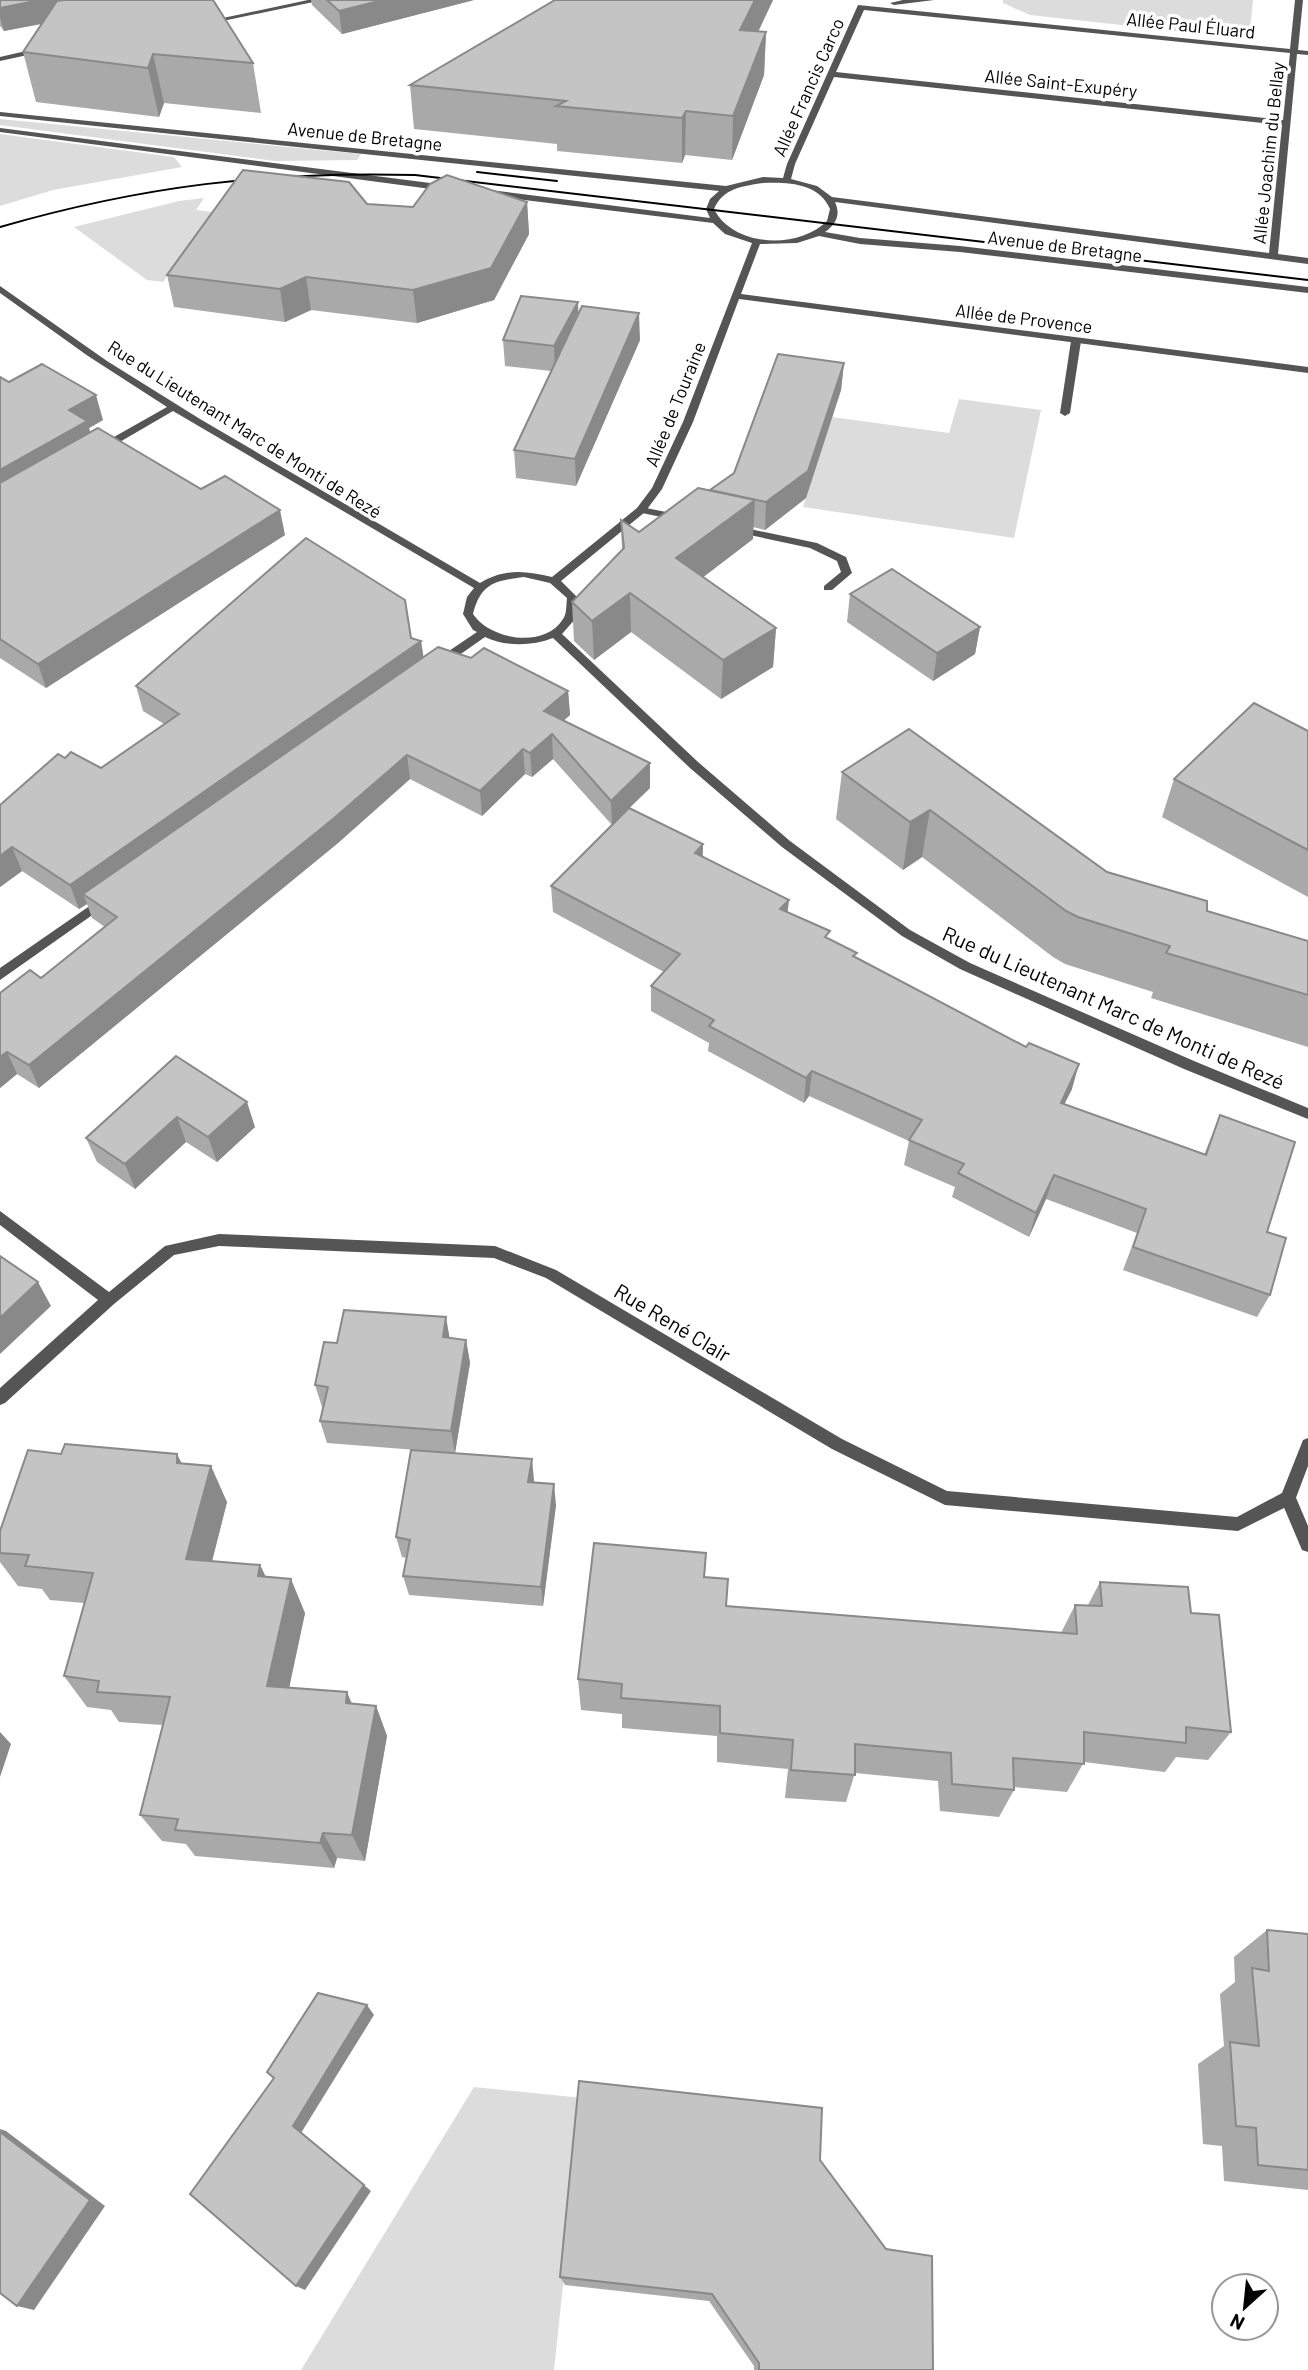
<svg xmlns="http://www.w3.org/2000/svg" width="1308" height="2370" viewBox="0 0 1308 2370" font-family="Barlow,sans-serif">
<rect width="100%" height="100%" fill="#fff"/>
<g fill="#dcdcdc">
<path d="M1003,0h250l-4,39 -219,-24 -27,-12z"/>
<path d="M0,119l361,35 -4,6 -82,1 -275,-36z"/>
<path d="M0,134l174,23 8,10 -129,23 -53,16z"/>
<path d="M204,198l-8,12 17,2 -50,70 -16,-2 -73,-53 105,-26z"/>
<path d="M959,399l82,11 -27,128 -211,-31 29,-90 117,16z"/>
<path d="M474,2087l109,11 -29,272h-253z"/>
</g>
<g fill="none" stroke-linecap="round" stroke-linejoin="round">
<g fill="#555" fill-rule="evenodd">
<path d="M1076,338l5,3 -11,72 -5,3 -5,-3 11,-72z"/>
<path d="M641,507l40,8 5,3 -5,3 -44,-9v-4z"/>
<path d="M735,526l82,17 29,14 6,16 -20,17h-8v-4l17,-14 -4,-11 -27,-13 -79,-17 -1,-2z"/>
<path d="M1288,1491l6,2 14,33v26l-6,-2 -22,-52 2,-5z"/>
</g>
<g fill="#555" fill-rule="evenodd">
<path d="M903,0h31l-40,5 -4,-2z"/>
<path d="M1295,0h8l-5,50 10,1v4l-11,-1 -19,200 30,4v6l-473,-62c6,13 1,22 -10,30l35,6 100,8 348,41v6l-348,-41 -100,-8 -41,-8 -22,7 -37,1 -19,50 567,73v6l-569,-74 -46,123 -31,67 -17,23 -84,69 16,16 -1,21 -14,16 136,128 92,79 120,89 60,33 224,98 114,47v11l-124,-50 -224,-100 -58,-33 -120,-89 -92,-79 -137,-130c-21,8 -47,9 -68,-1l-40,28h-8v-6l40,-27 -4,-2 -10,-16 4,-17 7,-9 -301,-177 -67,39h-8v-4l69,-39 -79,-51 -88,-63v-7l107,75 93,58 280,164c25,-15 46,-12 72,-6l85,-69 15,-20 31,-66 69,-179 -27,-9 -12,-11 -222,-27 -4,-3 4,-3 219,28 -4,-9 4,-10 9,-8 -719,-75v-4l726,74 37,-9 20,1 4,-14 71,-159 432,44zM864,10l426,43 -7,67 -447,-48zM834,77l448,48 -13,128 -437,-56 -15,-11 -26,-7 4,-15zM763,183c25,-1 56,0 67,26l-3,12c-29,29 -94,26 -113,-12 9,-21 29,-23 49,-26zM524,577l26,6 17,15c-1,7 0,16 -4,21 -18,30 -73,21 -90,-5 8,-31 22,-33 51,-37z"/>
<path d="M0,128l446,57 4,3 -4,3 -446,-59z"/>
<path d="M104,896l6,5 -2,3 -108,76v-12z"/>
<path d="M0,1211l109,81 56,-46 54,-12 276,12 61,24 286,169 105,52 290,26 45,-24 21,-53 5,-2v28l-14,37 -56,28 -293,-26 -113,-56 -286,-171 -52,-20 -275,-12 -45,9 -60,49 -109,99 -5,2v-17l98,-88 -98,-75z"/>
</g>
<g fill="#555" fill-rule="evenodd">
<path d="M308,0h15l-115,24 -4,-2z"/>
<path d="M43,47h3v4l-46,10v-4z"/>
</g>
<g stroke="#000" stroke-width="2">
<path d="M477,172l80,9"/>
<path d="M0,227c142,-41 267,-56 415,-52l893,105"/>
</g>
</g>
<g fill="#a9a9a9">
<path d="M0,0l253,63 8,50 -97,-10 -5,14 -123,-15 -13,-50 19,-28 -38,7 -4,-5z"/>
<path d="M311,0h163l-132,34 -30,-29z"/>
<path d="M555,0h218l-15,31 8,1 -2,43 -32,85 -47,-5 -3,8 -125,-12v-7l-143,-15 -4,-44z"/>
<path d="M527,202l2,32 -35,66 -77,23 -106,-13 -26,12 -111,-15 -7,-32 200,-71 46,3z"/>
<path d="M578,302v12l62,26 -64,146 -60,-8 -2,-28 37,-79 -46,-5 -2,-26z"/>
<path d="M844,363l-3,27 -35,108 -41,32 -12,-3v12l-50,38 73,51 -3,39 -52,32 -90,-67 -37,28 -20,-19 -2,-39 50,-52 -1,-30 18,12 71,-42 24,-17z"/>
<path d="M0,377l9,5 94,38 -14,8 1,5 111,56 84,46 -239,153 -46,-30z"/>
<path d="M850,594l130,33 -5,27 -42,27 -86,-59z"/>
<path d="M411,638l10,3 2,16 145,34 2,24 -7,6 87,67 -21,20 74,36v13l153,101 216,131 -8,15 140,51 16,-40 47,117 3,63 -13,22 -134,-47 14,-37 -91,-34 -17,38 -77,-40 3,-10 -51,-22 5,-24 -100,-45 -5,7 -96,-52 1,-8 -58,-32v-25l13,-14 -111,-60 -2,-26 61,-61 -59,-66 -21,18 -7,-3 -43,42 -72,-37 -72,64 -299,245 -22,-14 -17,14v-95l41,-15 64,-51 -13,-9 -5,-14 -8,5 -57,-38 -22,16v-82l65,-47 36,10 63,-44 -21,-13 -7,-25z"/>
<path d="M1308,731v166l-146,-80 12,-38z"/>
<path d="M842,772l265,100 100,39 101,30v106l-157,-49 2,-6 -88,-28 -12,-7 -131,-100 -19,13 -67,-51z"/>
<path d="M176,1056l79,71 -38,35 -31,-20 -51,47 -38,-27 -11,-24z"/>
<path d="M450,1338l16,2 4,23 -15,90 -128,-10 -7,-22 3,-14h-1l-7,-22 22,-42z"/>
<path d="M61,1454l121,10 45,38 -15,59 48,4 6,12 39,36 -16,75 63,15 24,3 11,30 -22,125 -28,-3 -3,10 -139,-12 -9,-12 -24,-3 -22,-26 23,-90 -44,-3 -8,-12 -24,-3 -23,-31 20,-73 -34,-3 -8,-11 -24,-3 -18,-24v-31z"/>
<path d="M534,1480v2l22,23 -13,101 -134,-11 -6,-19 4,-18 -5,-1 -6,-20z"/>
<path d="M706,1553l-1,24 21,29 335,27 14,-28h13l12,-23 91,31 40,119 -23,28 -32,-3 -11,15 -81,-10 -17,30 -53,-5v3l-15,27 -59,-6 -2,-30 -83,-8 -9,29 -61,-4 3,-29 -71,-7v-26l-95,-8v-14l-41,-4 -3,-31z"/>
<path d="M1267,1930l41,4v256l-84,-9 -2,-35 -19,-2 -5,-80 26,-18 -4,-52 15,-12 -1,-25z"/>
<path d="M820,2160l66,89 47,121h-179v-4l-45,-65 -144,-16 -5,-8z"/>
</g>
<g fill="#898989">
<path d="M40,0h48l-18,18 -66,13 -4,-14v-9z"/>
<path d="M383,0h91l-132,34 -3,-23z"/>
<path d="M755,0h18l-34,73 1,-43z"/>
<path d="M766,32l-2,43 -32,85 1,-44z"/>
<path d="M153,54l11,49 -5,14 -11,-49z"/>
<path d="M686,111l-1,44 -3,8v-45z"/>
<path d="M527,202l2,32 -35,66 -77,23 -4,-33z"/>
<path d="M306,277l5,33 -26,12 -5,-33z"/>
<path d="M578,302l1,26 -24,44 -1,-26z"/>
<path d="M639,313l1,27 -64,146 -1,-27z"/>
<path d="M844,363l-3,27 -35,108 -41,32 1,-28z"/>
<path d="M96,395l7,25 -14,8 5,18 -94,54v-30l69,-60z"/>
<path d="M755,500l-2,39 -77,59v-40z"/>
<path d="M280,510l5,25 -239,153 -8,-24z"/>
<path d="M630,593l1,39 -37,28 -2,-39z"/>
<path d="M980,627l-5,27 -42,27 4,-28z"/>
<path d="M776,628l-3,39 -52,32 2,-39z"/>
<path d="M421,641l4,25 -342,228 4,10 -8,5 -9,-24z"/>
<path d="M568,691l2,24 -24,21 -2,-25z"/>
<path d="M552,734l1,25 -21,18 -2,-24z"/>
<path d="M523,749l2,25 -43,42 -2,-25z"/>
<path d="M407,755l3,24 -72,64 -299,245 -10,-23z"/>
<path d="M650,763v25l-38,37 -1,-24z"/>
<path d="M930,810l-8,47 -19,13 7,-48z"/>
<path d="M703,844l-1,27 -7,-18z"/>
<path d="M12,847l10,24 -22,16v-31z"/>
<path d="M789,900l-3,26 -6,-17z"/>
<path d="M7,1052l10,22 -17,14v-31z"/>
<path d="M1079,1064l-7,25 -19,38 8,-24z"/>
<path d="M812,1071l-3,25 -5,7 2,-25z"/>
<path d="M247,1102l8,25 -38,35 -9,-25z"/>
<path d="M177,1117l9,25 -51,47 -10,-25z"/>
<path d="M1054,1175l-8,24 -17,38 7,-24z"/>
<path d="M38,1282l13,24 -51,48v-36z"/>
<path d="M446,1317l4,23 -7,-3z"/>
<path d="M466,1340l4,23 -15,90 -4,-22z"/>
<path d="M177,1454l18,36 -18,-27z"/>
<path d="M532,1459l2,21 -3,23 -3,-21z"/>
<path d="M211,1466l16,36 -23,91 -18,-34z"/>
<path d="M554,1484l2,21 -13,101 -2,-19z"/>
<path d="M260,1565l16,34 -18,-23z"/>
<path d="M291,1579l14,34 -22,103 -16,-30z"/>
<path d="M347,1692l13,31 -14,-20z"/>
<path d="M376,1706l11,30 -22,125 -13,-26z"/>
<path d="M0,1732l11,12 -11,33z"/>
<path d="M323,1833l14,25 -3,10 -14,-25z"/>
<path d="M367,2005l7,10 -73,118 -8,-7z"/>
<path d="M0,2129l6,2 99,75 -71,104 -17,-4z"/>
<path d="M364,2185l7,6 -66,99 -9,-4z"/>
</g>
<g fill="#c4c4c4" stroke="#898989" stroke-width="2">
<path d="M0,0h40l-40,8z"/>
<path d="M64,0h149l40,63 -100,-9 -5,14 -125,-16 34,-51z"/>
<path d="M327,0h56l-44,11z"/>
<path d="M555,0h200l-15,30 26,2 -33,84 -47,-5 -4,7 -126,-12 10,-5 -156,-16z"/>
<path d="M243,170l106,12 18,22 46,3 17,-23 17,-9 80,27 -36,66 -78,22 -107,-13 -26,12 -113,-14z"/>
<path d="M521,296l57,6 -24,44 -51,-6z"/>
<path d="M582,306l57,7 -64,146 -61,-9z"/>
<path d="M778,354l66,9 -36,108 -42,31 -56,-12 24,-17z"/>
<path d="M42,364l54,31 -27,15 18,11 -87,49v-93l9,5z"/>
<path d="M98,428l103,61 24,-13 55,34 -242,154 -38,-25v-156z"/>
<path d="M698,488l57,12 -79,58 100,70 -53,32 -93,-67 -38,28 -20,-19 52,-54 -3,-28 18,12z"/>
<path d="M306,538l99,62 6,38 10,3 -351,244 -58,-38 -12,9v-51l58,-51 7,4 6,-6 30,16 78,-54 -43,-28z"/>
<path d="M892,569l88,58 -43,26 -87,-59z"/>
<path d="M438,647l33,11 13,-10 84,43 -24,20 106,52 -39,38 -59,-67 -22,19 -7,-4 -43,42 -73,-36 -74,64 -304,246 -22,-13 -7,5v-64l30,-23 11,8 76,-61 -34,-23z"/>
<path d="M1254,703l54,28v119l-134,-71z"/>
<path d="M909,729l198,143 100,29v10l101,30v54l-142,-42 4,-7 -92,-29 -12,-6 -136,-101 -20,12 -68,-50z"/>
<path d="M629,808l74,36 -8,9 94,47 -9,9 50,22 -5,6 32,16 -4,3 173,91 3,-4 50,21 -18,39 145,52 14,-40 75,27 -28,90 19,6 -16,57 -137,-48 13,-38 -92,-34 -18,38 -78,-40 6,-9 -55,-24 13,-20 -110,-49 -6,7 -97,-52 5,-6 -63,-34 29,-32 -129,-68z"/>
<path d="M176,1056l71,46 -39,35 -31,-20 -52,47 -39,-26z"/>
<path d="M0,1256l38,26 -38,36z"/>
<path d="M344,1310l102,7 -3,20 23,3 -15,91 -131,-10 8,-34 -13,-2 9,-43 13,1z"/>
<path d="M65,1444l112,10v9l34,3 -25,93 74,6 -2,11 33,3 -24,107 80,6 -1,11 30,3 -24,129 -29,-2 -3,10 -145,-13 3,-11 -38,-4 30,-118 -73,-5 2,-11 -35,-5 29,-103 -68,-7 4,-11 -29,-2v-22l28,-81 33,4z"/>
<path d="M411,1450l121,9 -4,23 26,2 -13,103 -138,-11 7,-36 -14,-3z"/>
<path d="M594,1543l112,10 -2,24 24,2 -2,27 351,28 -2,-29 27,1 -2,-24 88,5 3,26 28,2 12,117 -45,-5v16l-102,-11v32l-71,-6 1,32 -62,-6 -1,-31 -96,-9v31l-64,-5 2,-30 -73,-7v-27l-99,-8 1,-14 -44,-5z"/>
<path d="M1267,1930l41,4v236l-50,-5 -2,-37 -20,-2 -6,-84 29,4 -7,-78 17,3z"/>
<path d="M318,1993l49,12 -74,121 71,59 -68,101 -106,-92 84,-116 -7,-6z"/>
<path d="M579,2081l243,27 -2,52 66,89 46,7 1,114h-174v-7l-47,-69 -152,-17z"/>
<path d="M0,2132l90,68 -73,106 -17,-13z"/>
</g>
<g text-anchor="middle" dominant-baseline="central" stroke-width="7" stroke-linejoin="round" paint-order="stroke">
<g font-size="18" fill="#000" stroke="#fff">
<text transform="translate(1191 25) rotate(6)">Allée Paul Éluard</text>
<text transform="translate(1061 83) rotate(6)">Allée Saint-Exupéry</text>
<text transform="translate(808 87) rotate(-66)">Allée Francis Carco</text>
<text transform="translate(365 136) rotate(6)">Avenue de Bretagne</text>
<text transform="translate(1268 153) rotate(-84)">Allée Joachim du Bellay</text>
<text transform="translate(1065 246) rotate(7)">Avenue de Bretagne</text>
<text transform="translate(1024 318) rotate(7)">Allée de Provence</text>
<text transform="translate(675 404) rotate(-68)">Allée de Touraine</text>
<text transform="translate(245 429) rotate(32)">Rue du Lieutenant Marc de Monti de Rezé</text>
</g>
<g font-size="21" fill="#000" stroke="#fff">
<text transform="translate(1114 1007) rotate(24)">Rue du Lieutenant Marc de Monti de Rezé</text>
<text transform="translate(673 1322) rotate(31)">Rue René Clair</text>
</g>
</g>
<g transform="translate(1245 2307) rotate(207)"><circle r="33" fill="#ffffff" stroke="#999999" stroke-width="2"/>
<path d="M0-5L12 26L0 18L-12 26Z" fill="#000000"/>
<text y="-10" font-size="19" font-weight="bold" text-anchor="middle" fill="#000000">N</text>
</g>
</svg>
